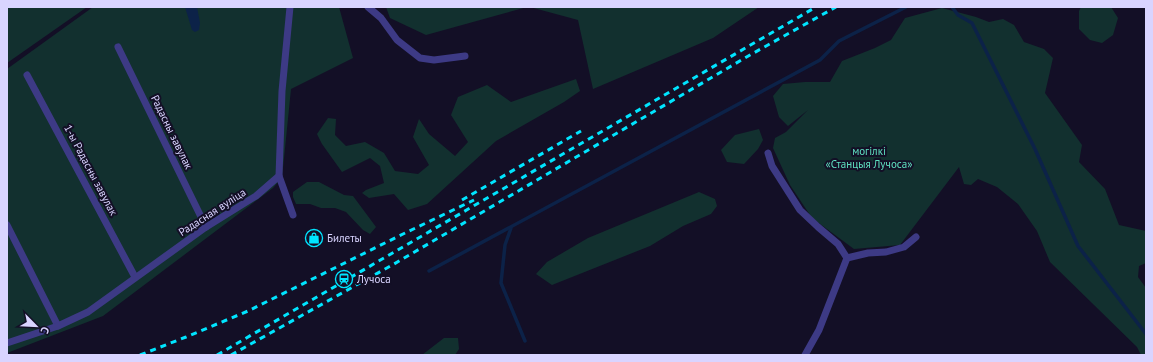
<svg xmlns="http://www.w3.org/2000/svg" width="1153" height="362" viewBox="0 0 1153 362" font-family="'PT Sans',sans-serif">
<rect width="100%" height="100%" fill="#130f26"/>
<g fill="#12302f">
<path d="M7,7h80l-80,56z"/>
<path d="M93,7h246l14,51 -62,31 -9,89 -9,10 -170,128 -96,37v-284z"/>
<path d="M386,7h141l-101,28 -36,-17z"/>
<path d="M530,7h229l-46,31 -120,51 -15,-69z"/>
<path d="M1081,7h30l7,11 -5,17 -11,8 -12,-3 -11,-11v-18z"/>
<path d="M942,8l34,9 13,5 14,-3 11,6 10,17 20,7 9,9 -8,35 37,52 -3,17 26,27 14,36 27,6v32l-7,3 -1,11 8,11v67h-5l-4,-8 -87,-85 -13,-31 -19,-27 -21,-17 -19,-8 -7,6 -7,-1 -5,-17 -59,78 -46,4 -42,-31 -22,-33 -17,-37 2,-10 11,-6 22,-22 -20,16 -9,-9 -6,-21 10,-12 22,-2h25l12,-21 33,-13 16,-8 14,-22z"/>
<path d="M576,79l4,12 -16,11 -68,39 -69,63 -19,6 -14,-16 -25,4 -7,-5 4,-3 18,-7 -4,-17 -10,-8 -28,14 -20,-28 -5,-10 11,-16 8,1 -1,16 11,11 19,-4 19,11 11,18 23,3 11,-9 -16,-28 6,-18 10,15 26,22 13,-14 -17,-27 7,-18 29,-12 24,17z"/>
<path d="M759,129l4,11 -5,9 -14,15 -17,-2 -6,-12 14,-15z"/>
<path d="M307,182h12l25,13 9,1 23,31 -6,7 -7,-4 -17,-18 -11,-4h-14l-11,-4h-14l-3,-7v-5z"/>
<path d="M699,192l16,7 2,7 -6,8 -28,12 -33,20 -98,39 -16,-11 11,-12 41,-24z"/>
<path d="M444,338h14l1,11 -4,6h-33z"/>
</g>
<path fill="#0c2248" d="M185,7h12l3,16 -1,7 -4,2 -3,-2z"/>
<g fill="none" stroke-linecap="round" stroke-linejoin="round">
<g stroke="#0c2248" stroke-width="3.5">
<path d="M952,7l6,8 14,8 63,126 43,97 68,88"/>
<path d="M511,228l-6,17 -4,38 24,58"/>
<path d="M429,271l391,-211 19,-19 67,-34"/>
</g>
<g stroke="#3d3a85" stroke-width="7">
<path d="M368,7l13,11 16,22 23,18 14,2 31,-4"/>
<path d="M118,47l88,180"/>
<path d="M27,75l108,202"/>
<path d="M768,153l4,13 28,44 18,17 20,17 9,14 21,-5 18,-1 18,-5 12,-10"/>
<path d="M279,176l14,39"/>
<path d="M7,225l51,101"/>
<path d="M7,343l51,-17 30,-14 118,-85 50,-31 23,-20 3,-85 8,-84"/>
<path d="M805,355l14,-25 28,-72"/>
</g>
<g stroke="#00e5ff" stroke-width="3" stroke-dasharray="6 5" stroke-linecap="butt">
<path d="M462,200l119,-69"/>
<path d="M140,355l46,-18 62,-26 155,-77 71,-34"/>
<path d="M217,355l599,-348"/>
<path d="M231,355l163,-91 356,-209 86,-48"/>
</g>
</g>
<defs>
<g id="shop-ring" transform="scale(0.9)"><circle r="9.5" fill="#130f26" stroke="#00e5ff" stroke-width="1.5"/><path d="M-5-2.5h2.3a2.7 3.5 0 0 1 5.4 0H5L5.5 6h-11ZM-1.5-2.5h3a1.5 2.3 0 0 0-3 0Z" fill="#00e5ff"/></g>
<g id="station-ring" transform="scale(0.9)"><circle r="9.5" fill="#130f26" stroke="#00e5ff" stroke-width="1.5"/><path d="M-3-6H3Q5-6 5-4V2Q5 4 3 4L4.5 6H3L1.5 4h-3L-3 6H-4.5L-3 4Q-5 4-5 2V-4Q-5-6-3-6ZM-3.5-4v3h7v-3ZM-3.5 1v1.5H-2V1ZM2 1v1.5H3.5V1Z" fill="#00e5ff"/></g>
</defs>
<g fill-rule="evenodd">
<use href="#shop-ring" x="314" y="238"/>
<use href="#station-ring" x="344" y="279"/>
</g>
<g text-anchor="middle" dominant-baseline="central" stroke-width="4" stroke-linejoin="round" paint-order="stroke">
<g font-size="11" fill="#d9d4ff" stroke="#130f26">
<text transform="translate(172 132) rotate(64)">Радасны завулак</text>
<text transform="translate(91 170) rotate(62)">1-ы Радасны завулак</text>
<text transform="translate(212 212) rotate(-33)">Радасная вуліца</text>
</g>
<g font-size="11" fill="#5fe0c0" stroke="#130f26">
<text x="869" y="151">могілкі<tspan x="869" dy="13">«Станцыя Лучоса»</tspan></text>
</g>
<g font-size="11" fill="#d9d4ff" stroke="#130f26" text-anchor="start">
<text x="327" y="238">Билеты</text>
<text x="357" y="279">Лучоса</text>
</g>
</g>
<rect width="1153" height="362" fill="none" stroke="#d9d4ff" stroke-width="16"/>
<g transform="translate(36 326) rotate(114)" stroke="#130f26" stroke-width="3" paint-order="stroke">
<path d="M0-3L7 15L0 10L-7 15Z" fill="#d9d4ff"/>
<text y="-6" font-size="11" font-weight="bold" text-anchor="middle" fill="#d9d4ff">С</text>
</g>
</svg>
